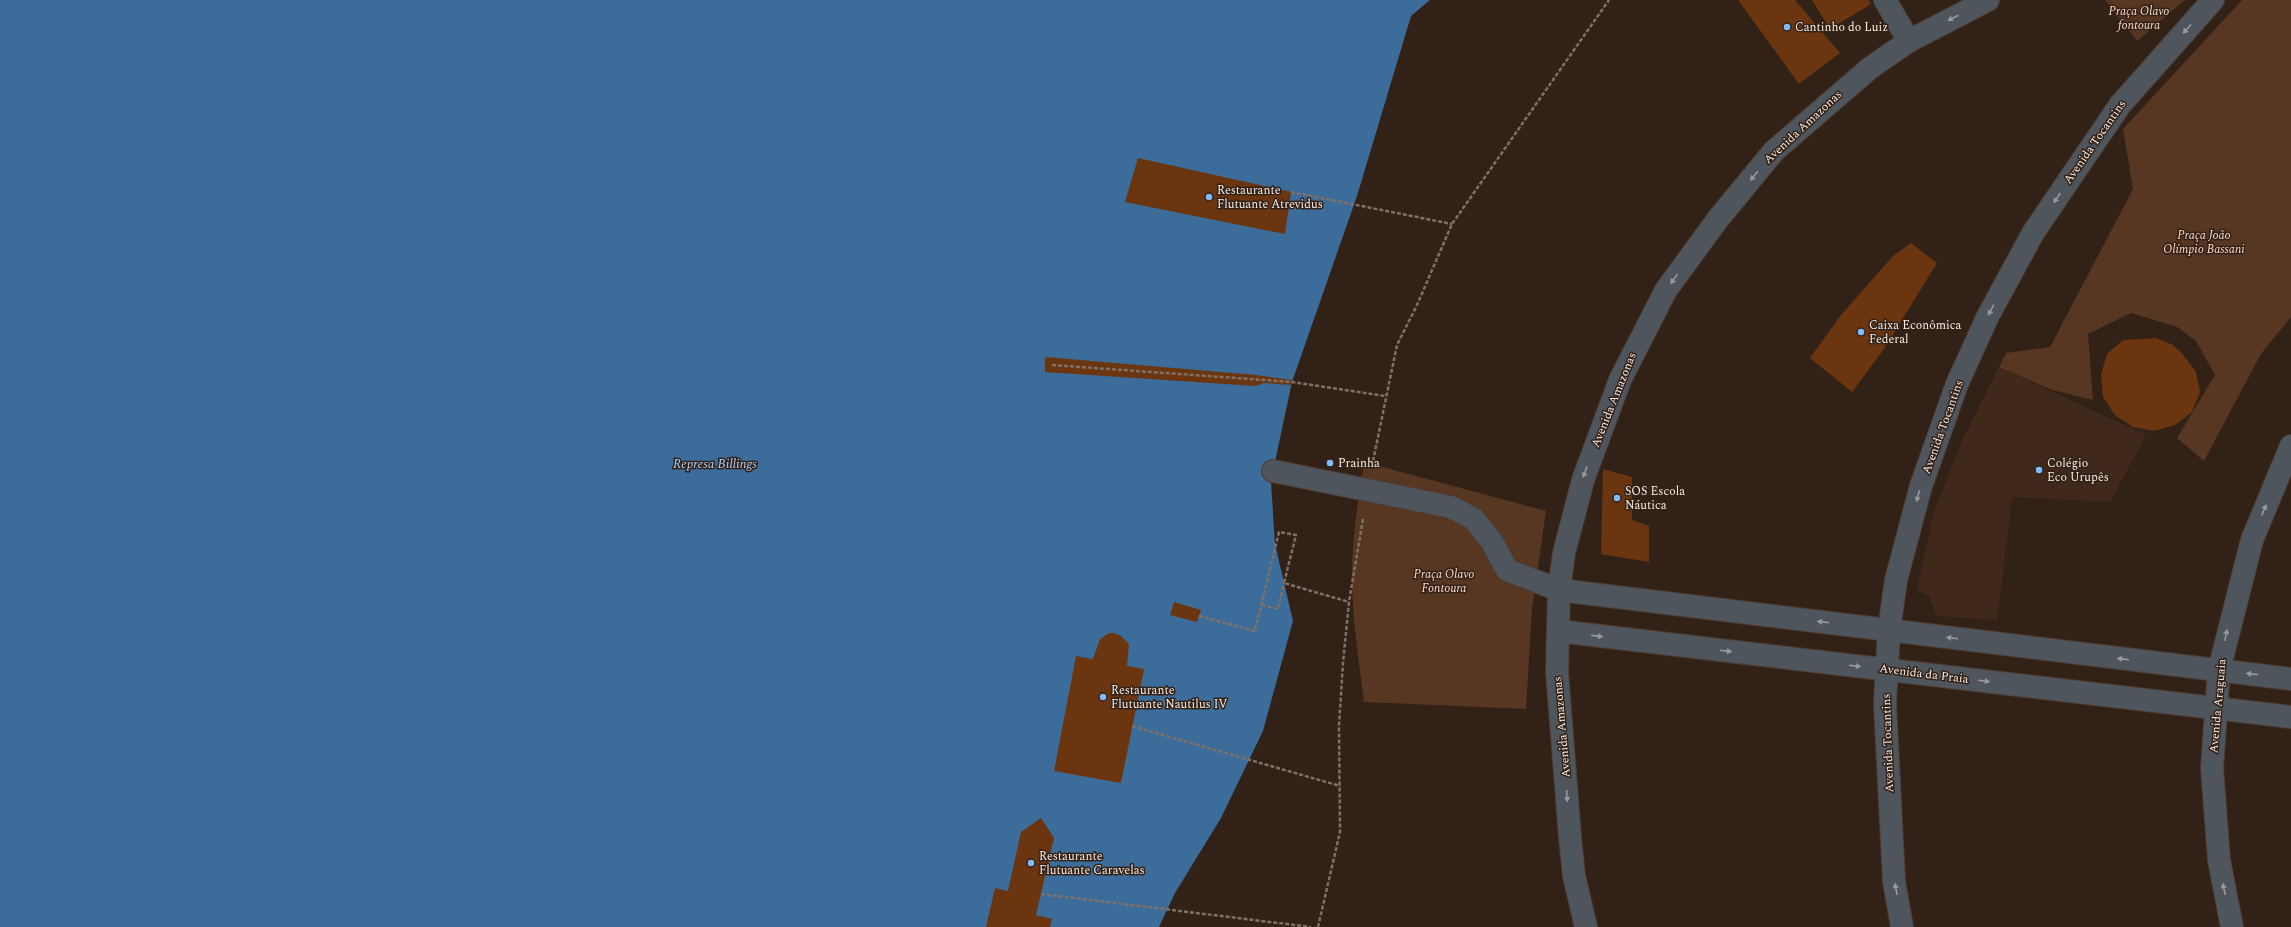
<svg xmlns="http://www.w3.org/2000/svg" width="2291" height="927" viewBox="0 0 2291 927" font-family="Spectral,serif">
<rect width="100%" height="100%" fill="#322117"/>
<path fill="#40291a" d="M1999,367l147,68 -36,67 -98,-5 -15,123 -60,-4 -8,-20 -12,-6 16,-74 28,-73z"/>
<g fill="#573622">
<path d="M2105,0h80l-48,41z"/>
<path d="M2242,0h49v317l-30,37 -57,107 -27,-23 38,-63 -19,-34 -19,-14 -46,-14 -43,21 5,66 -41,-10 -53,-23 7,-14 44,-6 83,-158 -10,-60z"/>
<path d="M1364,462l182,49 -14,98 -6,100 -162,-7c-5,-39 -11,-78 -12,-118 -1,-41 6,-82 12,-122z"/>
</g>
<path fill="#3b6c9a" d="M0,0h1430l-19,16 -54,180 -65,186 -19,89 -2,11 4,62 18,77 -30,110 -42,87 -46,75 -16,34h-1159z"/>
<g fill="#6b360f">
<path d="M1738,0h57l45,53 -41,31z"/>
<path d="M1812,0h56l3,4 -41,25z"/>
<path d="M1138,158l153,34 -6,42 -160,-32z"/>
<path d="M1911,243l26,20 -53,86 -32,43 -42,-34 31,-43 52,-59z"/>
<path d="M2156,338l17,7 8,7 15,20 4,20 -8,20 -17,13 -21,6 -21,-4 -18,-12 -12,-18 -2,-22 6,-21 16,-14z"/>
<path d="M1045,357l211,18 36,5 -1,5 -27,-2 -9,3 -210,-14z"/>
<path d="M1603,469l29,8v43l17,6v36l-48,-8z"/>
<path d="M1174,602l27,8 -4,12 -27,-7z"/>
<path d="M1109,633h5l7,3 8,8 -2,22 17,3 -23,114 -67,-12 22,-115 17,3 7,-20z"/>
<path d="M1041,818l13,20 -18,77 16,4 -2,8h-64l9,-39 13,3 13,-59z"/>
</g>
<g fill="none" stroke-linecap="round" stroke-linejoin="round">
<g stroke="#4e3d34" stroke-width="24">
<g id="minor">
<path d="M1885,0l24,41"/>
<path d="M1273,471l178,36 23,12 18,23 15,28 52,20 732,89"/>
<path d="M1558,631l733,86"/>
<path d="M1586,927l-12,-51 -4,-39 -13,-165 2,-82 5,-37 19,-73 37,-100 46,-90 52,-71 56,-68 96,-83 39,-27 79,-41"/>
<path d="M1902,927l-8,-46 -9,-177 4,-74 7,-50 25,-94 36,-102 31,-68 45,-83 87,-128 93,-105"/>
<path d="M2232,927l-13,-67 -7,-92 7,-98 33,-130 39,-94"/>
</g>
</g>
<g stroke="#807168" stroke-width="2.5" stroke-dasharray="4 2" stroke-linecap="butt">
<path d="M1291,192l161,32"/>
<path d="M1052,365l240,17 93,14"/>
<path d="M1373,461l24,-116 20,-40 35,-81 157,-224"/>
<path d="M1262,605l16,4 6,-26"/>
<path d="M1199,616l56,15 24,-99 17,3 -12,48 65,19"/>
<path d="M1132,726l208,60"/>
<path d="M1041,894l270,33"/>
<path d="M1318,927l22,-95 -1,-106 4,-63 6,-61 14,-83"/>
</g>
<use href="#minor" stroke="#4e555c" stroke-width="22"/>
</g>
<defs><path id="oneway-solid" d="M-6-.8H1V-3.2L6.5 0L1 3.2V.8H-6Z"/></defs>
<g fill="#9a999a">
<use href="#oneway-solid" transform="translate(1953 18) rotate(152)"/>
<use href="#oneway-solid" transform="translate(2187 29) rotate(132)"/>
<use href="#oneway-solid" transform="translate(1754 176) rotate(129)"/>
<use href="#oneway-solid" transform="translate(2057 198) rotate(124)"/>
<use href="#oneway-solid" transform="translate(1674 279) rotate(126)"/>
<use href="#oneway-solid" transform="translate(1991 310) rotate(118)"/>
<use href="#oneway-solid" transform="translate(1585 472) rotate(110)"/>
<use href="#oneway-solid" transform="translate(1918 496) rotate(105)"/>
<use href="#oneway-solid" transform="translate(2264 510) rotate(-67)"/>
<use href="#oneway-solid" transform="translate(1823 622) rotate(-173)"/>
<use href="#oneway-solid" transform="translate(2226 635) rotate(-78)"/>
<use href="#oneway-solid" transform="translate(1597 636) rotate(7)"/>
<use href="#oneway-solid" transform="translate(1952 638) rotate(-173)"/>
<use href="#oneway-solid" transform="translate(1726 651) rotate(7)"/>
<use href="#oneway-solid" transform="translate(2123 659) rotate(-173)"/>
<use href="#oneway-solid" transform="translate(1855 666) rotate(7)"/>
<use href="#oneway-solid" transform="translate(2252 674) rotate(-173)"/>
<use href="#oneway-solid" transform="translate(1984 681) rotate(7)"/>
<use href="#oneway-solid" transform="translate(1567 796) rotate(86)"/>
<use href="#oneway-solid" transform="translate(1896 889) rotate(-100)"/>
<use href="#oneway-solid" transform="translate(2224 889) rotate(-101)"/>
</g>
<g fill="#7fbdfa" stroke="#322117" stroke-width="1.5">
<circle cx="1787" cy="27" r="4"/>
<circle cx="1209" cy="197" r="4"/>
<circle cx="1861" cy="332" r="4"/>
<circle cx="1330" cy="463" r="4"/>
<circle cx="2039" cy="470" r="4"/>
<circle cx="1617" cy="498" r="4"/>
<circle cx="1103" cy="697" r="4"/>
<circle cx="1031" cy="863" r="4"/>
</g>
<g text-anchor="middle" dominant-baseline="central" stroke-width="3" stroke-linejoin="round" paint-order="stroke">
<g font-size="12" font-style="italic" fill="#fddac5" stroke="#322117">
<text x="2139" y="11">Praça Olavo<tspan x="2139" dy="14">fontoura</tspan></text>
<text x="2204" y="235">Praça João<tspan x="2204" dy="14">Olímpio Bassani</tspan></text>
<text x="1444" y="574">Praça Olavo<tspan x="1444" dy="14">Fontoura</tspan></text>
</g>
<g font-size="12" fill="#f8ece5" stroke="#322117" text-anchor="start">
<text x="1795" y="27">Cantinho do Luiz</text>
<text x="1217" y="190">Restaurante<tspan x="1217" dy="14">Flutuante Atrevidus</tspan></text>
<text x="1869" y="325">Caixa Econômica<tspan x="1869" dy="14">Federal</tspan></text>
<text x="1338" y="463">Prainha</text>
<text x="2047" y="463">Colégio<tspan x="2047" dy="14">Eco Urupês</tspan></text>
<text x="1625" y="491">SOS Escola<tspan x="1625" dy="14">Náutica</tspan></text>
<text x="1111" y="690">Restaurante<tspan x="1111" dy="14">Flutuante Nautilus IV</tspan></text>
<text x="1039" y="856">Restaurante<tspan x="1039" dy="14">Flutuante Caravelas</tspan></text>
</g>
<g font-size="12" fill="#f8ece5" stroke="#322117">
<text transform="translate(1803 127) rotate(-43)">Avenida Amazonas</text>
<text transform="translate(2095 142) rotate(-55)">Avenida Tocantins</text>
<text transform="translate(1614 400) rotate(-68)">Avenida Amazonas</text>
<text transform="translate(1943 427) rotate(-70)">Avenida Tocantins</text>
<text transform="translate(1924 674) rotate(7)">Avenida da Praia</text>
<text transform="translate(2218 706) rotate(-85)">Avenida Araguaia</text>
<text transform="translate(1562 727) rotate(-95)">Avenida Amazonas</text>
<text transform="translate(1888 743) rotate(-92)">Avenida Tocantins</text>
</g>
<g font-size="13" font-style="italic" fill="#aad3fc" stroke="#322117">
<text x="715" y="464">Represa Billings</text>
</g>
</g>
</svg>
